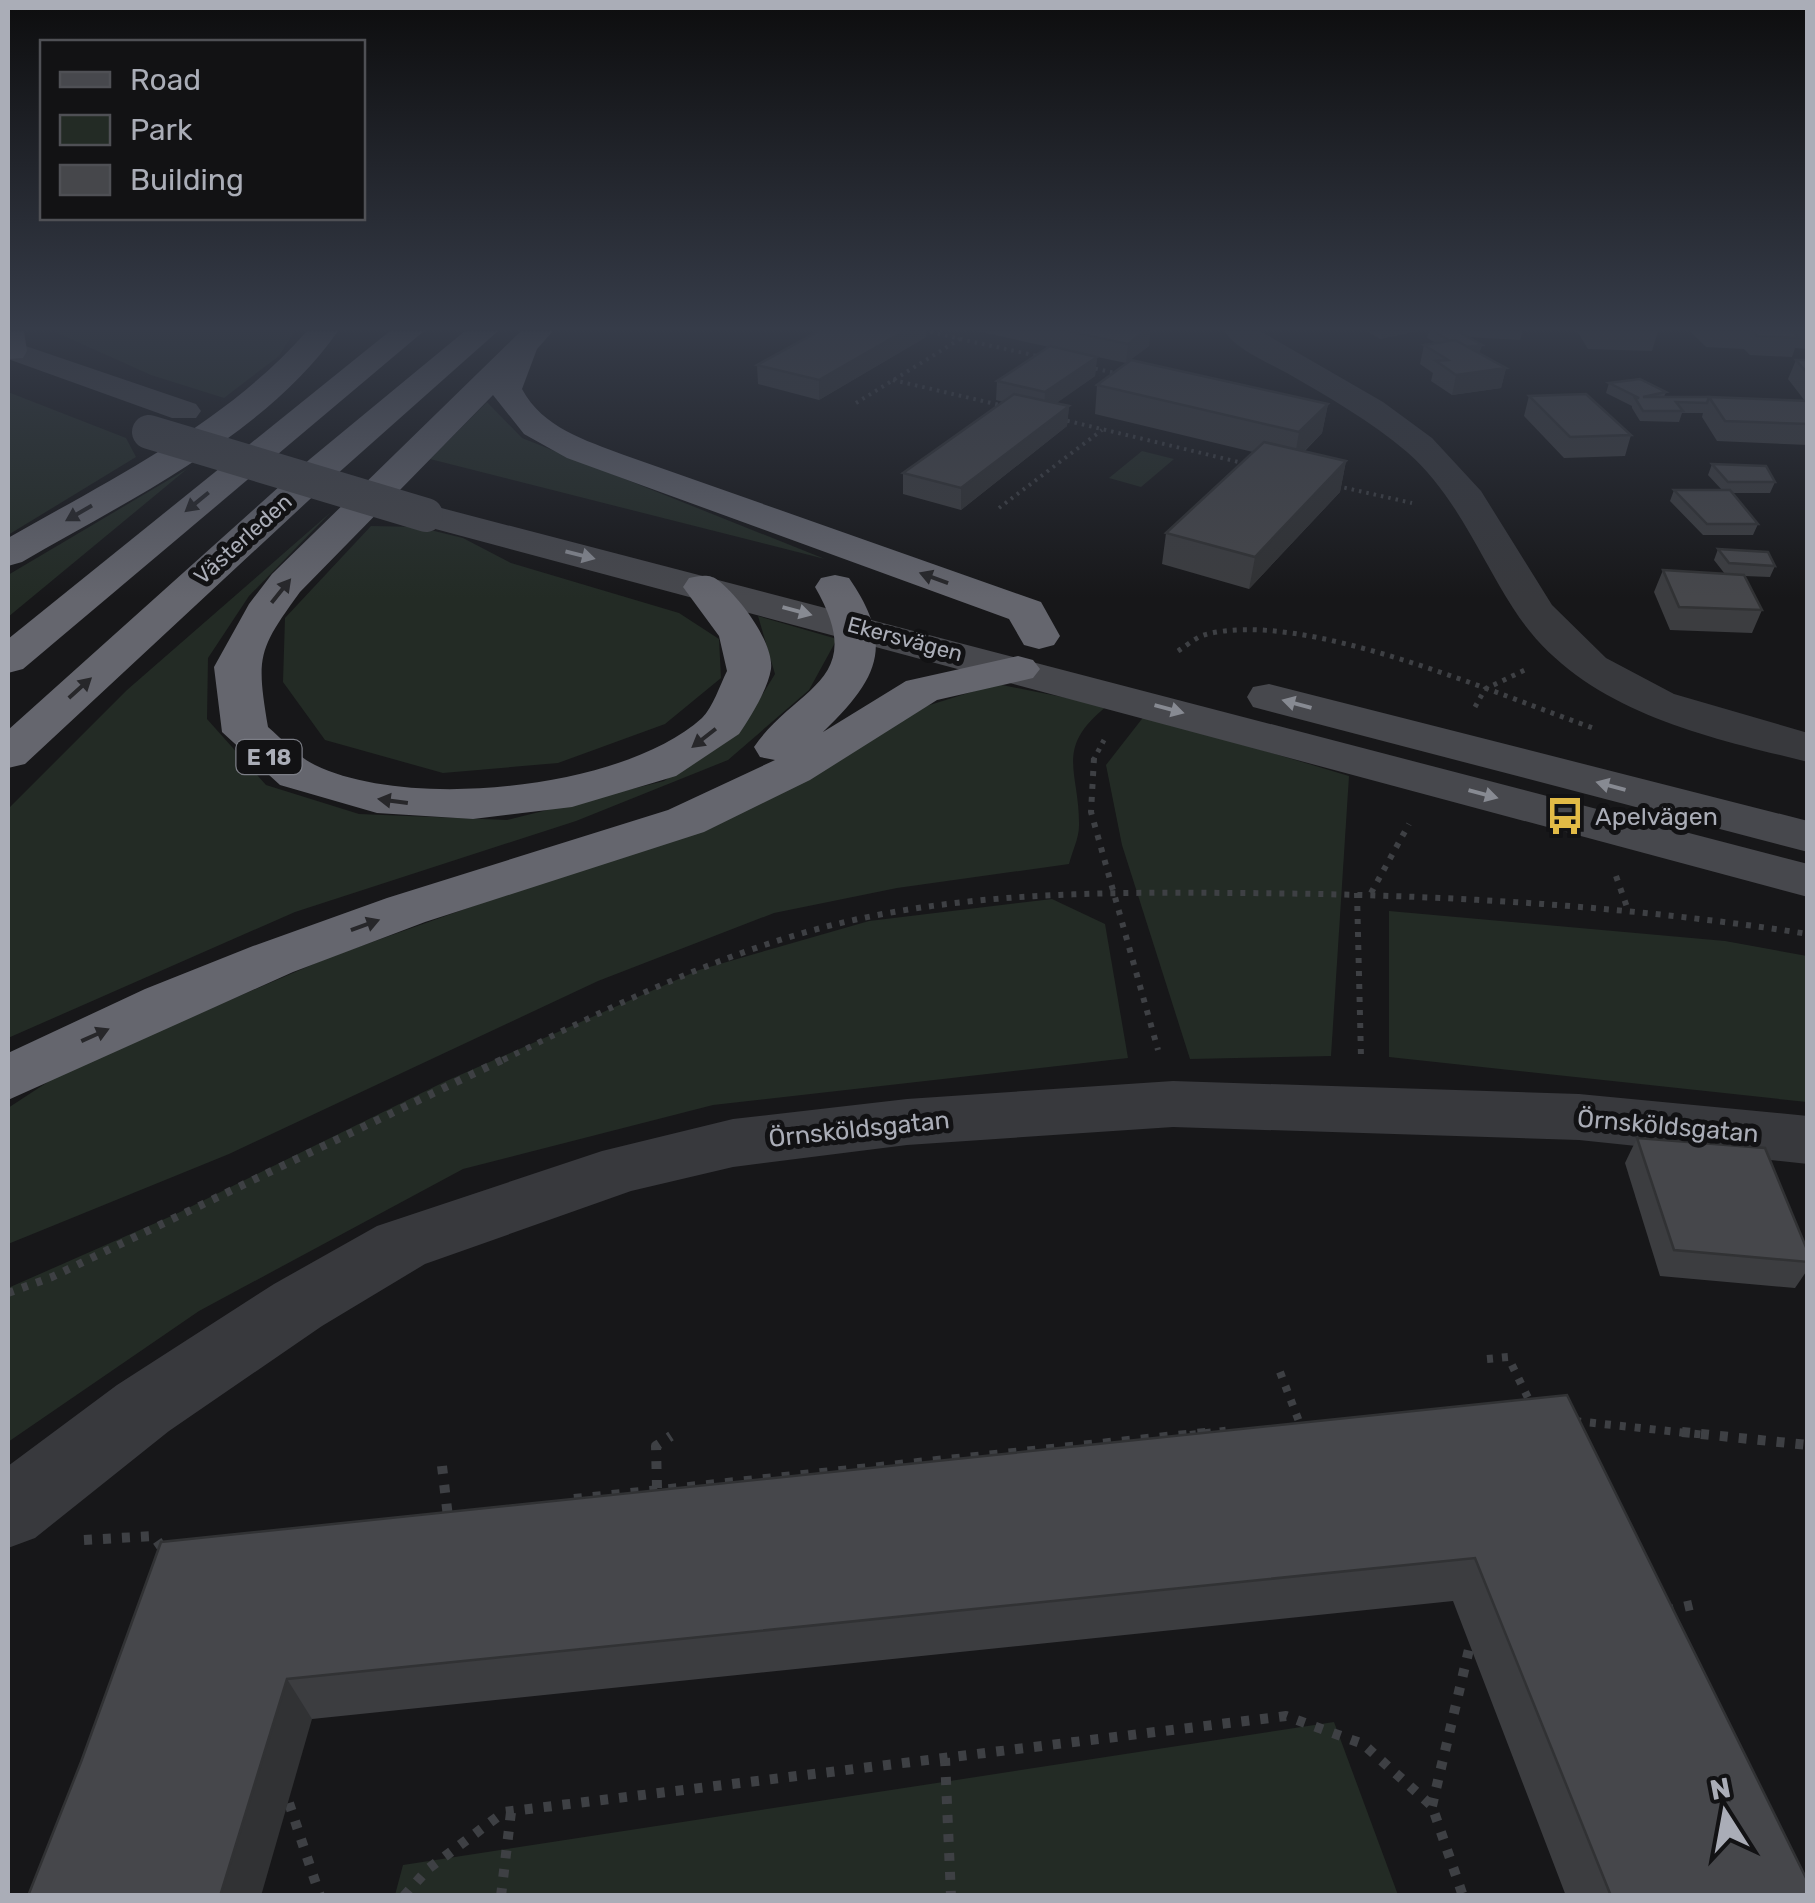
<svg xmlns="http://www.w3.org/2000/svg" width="1815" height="1903" viewBox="0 0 1815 1903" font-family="Rubik,sans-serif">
<rect width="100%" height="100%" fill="#171719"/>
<g fill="#232b25">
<path d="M53,331h242l-16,25 -55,42 -73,-23z"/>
<path d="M8,392l118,46 10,19 -128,78z"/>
<path d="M487,402l35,36 303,121 -395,-100z"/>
<path d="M1142,451l32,8 -33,28 -32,-9z"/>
<path d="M187,469l-179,148v-42z"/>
<path d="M331,512l-82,84 -41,62 -1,61 59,66 93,29 148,6 157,-39 79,-55 32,-52 -17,-58 79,23 -28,51 -81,70 -152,61 -281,91 -287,126v-229l119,-119z"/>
<path d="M371,526l47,1 45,11 48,25 168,50 40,26 2,39 -56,46 -107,39 -115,10 -118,-33 -42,-58 2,-64z"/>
<path d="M997,684l110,22c-54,43 -27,65 -28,120 0,12 -7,26 -10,38l-172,24 -123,25 -176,68 -369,173 -221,90v-136l55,-36 267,-115 267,-95 291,-144z"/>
<path d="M1145,715l204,61 -18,280 -141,3 -68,-214 -16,-80z"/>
<path d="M1052,899l53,25 23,134 -415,47 -250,64 -264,142 -191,131v-154l168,-74 268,-132 255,-112 170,-49z"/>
<path d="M1389,911l336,30 82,15v146l-418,-45z"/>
<path d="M1334,1722l64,173h-1003l8,-30z"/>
</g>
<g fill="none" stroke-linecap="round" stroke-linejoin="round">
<g stroke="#3e4044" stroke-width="4" stroke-dasharray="2.5 5" stroke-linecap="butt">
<path d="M960,339l82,18"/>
<path d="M1088,367l32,7"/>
<path d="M893,380l111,26"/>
<path d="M856,403l104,-64 -33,-8"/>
<path d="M1060,419l187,45"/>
<path d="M1337,486l75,17"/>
<path d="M999,508l103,-78"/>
</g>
<g stroke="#3e4044" stroke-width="5" stroke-dasharray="4 6" stroke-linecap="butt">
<path d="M1178,651c8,-5 17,-13 26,-16 97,-28 296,61 392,94"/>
<path d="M1475,707l10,-18 42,-20"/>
<path d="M1093,761l11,-21"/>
</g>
<g stroke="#3e4044" stroke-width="6" stroke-dasharray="5 8" stroke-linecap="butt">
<path d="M1094,758l-3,54 67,238"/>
<path d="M1616,876l12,34"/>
<path d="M1357,893l4,164"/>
<path d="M1371,893l38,-69"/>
<path d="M503,1060c110,-54 222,-110 342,-138 128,-30 261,-30 391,-29 192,1 382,11 572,41"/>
</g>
<g stroke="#3e4044" stroke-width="8" stroke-dasharray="6 9" stroke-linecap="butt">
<path d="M8,1293l44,-16 456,-220"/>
<path d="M1487,1359l21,-2 23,47"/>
<path d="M1280,1372l20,52"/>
<path d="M1575,1421l131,14"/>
<path d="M1190,1435l43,-5"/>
</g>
<g stroke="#3e4044" stroke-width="10" stroke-dasharray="8 11" stroke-linecap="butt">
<path d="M1682,1432l126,13"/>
<path d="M442,1466l6,51"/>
<path d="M657,1488l-1,-42 15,-10"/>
<path d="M574,1499l640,-67"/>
<path d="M84,1540l70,-4 10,15"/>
<path d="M1666,1611l34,-8"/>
<path d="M945,1758l6,138"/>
<path d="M289,1803l31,93"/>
<path d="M1432,1806l38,-161"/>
<path d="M404,1896l24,-27 76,-57 782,-96 77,28 69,62 31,90"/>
<path d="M501,1896l10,-84"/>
</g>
<g fill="#38393d" fill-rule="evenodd">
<path d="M1224,331h36l123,71 49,36 49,53 71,114 54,53 68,36 134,39v29c-109,-27 -231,-53 -295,-154 -34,-53 -57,-113 -106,-156 -36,-31 -79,-55 -120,-79 -20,-11 -50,-23 -63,-42z"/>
<path d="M1173,1081l406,13 229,22v48l-229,-24 -406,-13 -266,18 -174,22 -102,24 -206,73 -103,62 -153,105 -134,107 -27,10v-82l109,-81 157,-101 103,-58 225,-75 131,-32 174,-20z"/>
</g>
<g fill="#47484d" fill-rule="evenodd">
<path d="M8,340l188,64 5,7 -5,7h-24l-164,-59z"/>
<path d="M426,504l1382,360v33l-1395,-374 -6,-8 6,-8z"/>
<path d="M1269,684l539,137v31l-555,-145 -6,-10 6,-10z"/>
</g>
<g fill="#65666e" fill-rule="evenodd">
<path d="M8,331h16l3,20 -4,7 -15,1z"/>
<path d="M307,331h31c-72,104 -210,169 -316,231l-14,4v-28c105,-60 218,-115 299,-207z"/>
<path d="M390,331h34l-401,338 -15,4v-34z"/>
<path d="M465,331h33l-162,144 -311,289 -17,4v-38l302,-271z"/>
<path d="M521,331h32l-16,18 -15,40c21,39 63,51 102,66l417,147 19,34 -6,9 -15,4 -15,-4 -15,-26 -442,-161 -43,-24 -31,-39 -193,197c-42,58 -44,64 -32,135 14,12 30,30 47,38 94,46 309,24 387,-47 11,-11 18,-33 25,-47l-8,-35 -36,-49 6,-9c10,-2 21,-5 30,3 20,16 55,61 52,88 -3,20 -21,49 -32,65l-63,42 -104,31 -99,12 -96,-6 -97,-28 -58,-53 -8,-65 35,-63 23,-30z"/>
<path d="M835,575l14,3c46,67 30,100 -26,154l83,-51 112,-25 15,4 7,9 -7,9 -96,22 -127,80 -106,52 -279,90 -132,50 -285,128v-47l137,-64 108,-43 134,-48 281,-88 107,-50 -15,-3 -6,-10c42,-62 116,-65 61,-160l6,-9z"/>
</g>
<path stroke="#47484d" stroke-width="34" d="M149,432l277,83"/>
</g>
<g fill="#3c3d40">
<path d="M819,331h107v6l-107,63 -61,-16 -1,-19z"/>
<path d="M977,331h173l-1,15 -23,17 -38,-8 9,2 -2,19 -39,27 13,3 -2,20 -106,84 -58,-16v-21l100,-71 -7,-2 1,-19 52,-34z"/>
<path d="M1367,331h50l-37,8z"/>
<path d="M1429,331h28l6,4 -1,-4h61l-3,9 -52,-3 14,8 -3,8 27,15 -5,20 -49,7 -21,-14 2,-8 -13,-9 4,-19 12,-2 -9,-5z"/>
<path d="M1577,331h81l-6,20 -64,-2z"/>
<path d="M1690,331h118v18l-13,-1 -3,9 -42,-2 -6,-6 -38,-2z"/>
<path d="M1796,360h12v85l-91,-4 -15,-24 1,-4h-21l-3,9 -39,-1 -8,-13v-2l-26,-13 3,-10 57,9 -2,5 141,4 -17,-22z"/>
<path d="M1097,385l231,19 -6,29 -18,19 42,9 -6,31 -91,97 -87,-25 4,-31 87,-81 -158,-38z"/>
<path d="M1529,396l102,39 -6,21 -61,2 -40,-42z"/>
<path d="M1712,464l63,18 -5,11h-38l26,31 -5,11h-50l-33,-34 4,-11h48l-14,-15z"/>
<path d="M1718,549l57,17 -5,11 -26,-1 18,34 -10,23 -82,-3 -16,-38 9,-22 62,4 -11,-14z"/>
<path d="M1637,1138l171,114v17l-13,19 -135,-12 -35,-113z"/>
<path d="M1567,1395l241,501h-242l-113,-295 -1141,118 -231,43 80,-220z"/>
</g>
<g fill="#313234">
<path d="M904,331h22v6l-107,63v-20z"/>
<path d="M1145,331h5l-1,15 -23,17 2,-19z"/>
<path d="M1382,331h35l-37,8z"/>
<path d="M1482,345l-3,9 -19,-6z"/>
<path d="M1097,357l-2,19 -51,36 1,-20z"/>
<path d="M1506,368l-5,20 -49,7 4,-20z"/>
<path d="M1328,404l-6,29 -28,28 5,-29z"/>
<path d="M1069,406l-2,20 -106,84v-22z"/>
<path d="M1346,461l-6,31 -91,97 6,-32z"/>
<path d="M287,1679l25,40 -51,177h-41z"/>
</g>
<g fill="#46474b" stroke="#313234" stroke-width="2.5">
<path d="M819,331h85l-85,49 -62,-15z"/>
<path d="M1067,331h78l-17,13z"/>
<path d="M1434,331h23l25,14 -15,2 -12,-7 -5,1z"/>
<path d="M1752,331h41l6,7 -42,-2z"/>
<path d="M1455,340l51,28 -50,7 -20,-14 12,-1 -24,-15z"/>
<path d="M1050,346l47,11 -52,35 -48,-11z"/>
<path d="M1131,360l197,44 -29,28 -202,-47z"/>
<path d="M1796,360h12v14z"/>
<path d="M1640,379l26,13 -23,5h66l-2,6 -31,-1 7,9h-40l-8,-13h4l-30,-15z"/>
<path d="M1014,394l55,12 -108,82 -58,-15z"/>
<path d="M1586,394l45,41 -61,2 -41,-41z"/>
<path d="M1709,397l99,4v23l-83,-3z"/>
<path d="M1264,442l82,19 -91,96 -89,-24z"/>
<path d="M1712,464l54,2 9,16h-47z"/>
<path d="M1674,490h56l28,34h-51z"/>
<path d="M1718,549l50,3 7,14 -46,-3z"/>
<path d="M1663,570l81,5 18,35 -83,-3z"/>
<path d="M1637,1138l128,10 43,104v10l-134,-12z"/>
<path d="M1567,1395l241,487v14h-197l-136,-338 -1188,121 -67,217h-192l53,-134 80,-220z"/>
</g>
<defs><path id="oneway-solid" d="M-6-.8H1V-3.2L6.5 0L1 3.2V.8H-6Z" transform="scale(2.5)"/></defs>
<g fill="#27272a">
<use href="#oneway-solid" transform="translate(197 502) rotate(141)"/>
<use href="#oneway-solid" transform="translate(79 513) rotate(150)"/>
<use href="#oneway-solid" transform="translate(934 578) rotate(-160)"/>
<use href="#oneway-solid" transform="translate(281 591) rotate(-51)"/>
<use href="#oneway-solid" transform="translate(80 688) rotate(-42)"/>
<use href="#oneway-solid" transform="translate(704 738) rotate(142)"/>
<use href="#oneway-solid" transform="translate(393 801) rotate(-172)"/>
<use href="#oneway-solid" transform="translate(365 925) rotate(-20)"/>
<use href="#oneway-solid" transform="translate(95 1035) rotate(-24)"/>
</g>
<g fill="#878a92">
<use href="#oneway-solid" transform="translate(580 555) rotate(14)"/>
<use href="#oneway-solid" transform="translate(797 611) rotate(15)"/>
<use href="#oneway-solid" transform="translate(1297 704) rotate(-165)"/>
<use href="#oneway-solid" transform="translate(1169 709) rotate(15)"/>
<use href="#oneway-solid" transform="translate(1611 786) rotate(-165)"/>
<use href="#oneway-solid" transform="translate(1483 794) rotate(15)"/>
</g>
<linearGradient id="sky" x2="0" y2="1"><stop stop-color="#0d0d0e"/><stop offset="0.55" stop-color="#363c49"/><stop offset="1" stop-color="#363c49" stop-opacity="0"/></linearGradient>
<rect width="1815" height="598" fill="url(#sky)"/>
<defs>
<g id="bus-bare" transform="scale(3)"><path d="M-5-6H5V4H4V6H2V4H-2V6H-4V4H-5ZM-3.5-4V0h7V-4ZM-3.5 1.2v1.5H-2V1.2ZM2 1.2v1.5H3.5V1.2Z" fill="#e2ba46" stroke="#121214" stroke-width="2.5" paint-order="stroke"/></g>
</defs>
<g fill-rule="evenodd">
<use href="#bus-bare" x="1565" y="816"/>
</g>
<g text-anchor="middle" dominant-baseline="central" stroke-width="10" stroke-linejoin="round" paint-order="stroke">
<g font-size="22" fill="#aaadb7" stroke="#121214">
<text transform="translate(243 539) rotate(-42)">Västerleden</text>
<text transform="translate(905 639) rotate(15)">Ekersvägen</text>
</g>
<rect fill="#121214" stroke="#7c7e86" stroke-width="2.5" x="236.5" y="740" width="65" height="34" rx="8"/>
<g font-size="22" font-weight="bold" fill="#aaadb7">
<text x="269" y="757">E 18</text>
</g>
<g font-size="25" fill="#aaadb7" stroke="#121214" text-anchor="start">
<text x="1595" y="816">Apelvägen</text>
</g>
<g font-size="25" fill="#aaadb7" stroke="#121214">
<text transform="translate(1668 1126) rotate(5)">Örnsköldsgatan</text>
<text transform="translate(859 1129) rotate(-6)">Örnsköldsgatan</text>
</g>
</g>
<rect width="1815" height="1903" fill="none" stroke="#aaadb7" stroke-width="20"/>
<rect x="40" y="40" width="325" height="180" fill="#121214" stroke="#4f5055" stroke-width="2.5"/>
<rect x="60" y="72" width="50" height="15" fill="#47484d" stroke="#4f5055" stroke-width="2.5"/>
<text x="130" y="90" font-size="30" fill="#aaadb7">Road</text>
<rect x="60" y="115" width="50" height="30" fill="#232b25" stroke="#4f5055" stroke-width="2.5"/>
<text x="130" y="140" font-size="30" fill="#aaadb7">Park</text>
<rect x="60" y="165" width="50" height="30" fill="#46474b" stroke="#4f5055" stroke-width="2.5"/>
<text x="130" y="190" font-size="30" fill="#aaadb7">Building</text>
<g transform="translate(1725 1813) rotate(349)" stroke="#121214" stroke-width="8" paint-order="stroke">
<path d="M0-8L18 38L0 25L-18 38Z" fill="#aaadb7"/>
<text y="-15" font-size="28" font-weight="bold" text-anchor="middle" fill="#aaadb7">N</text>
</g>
</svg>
